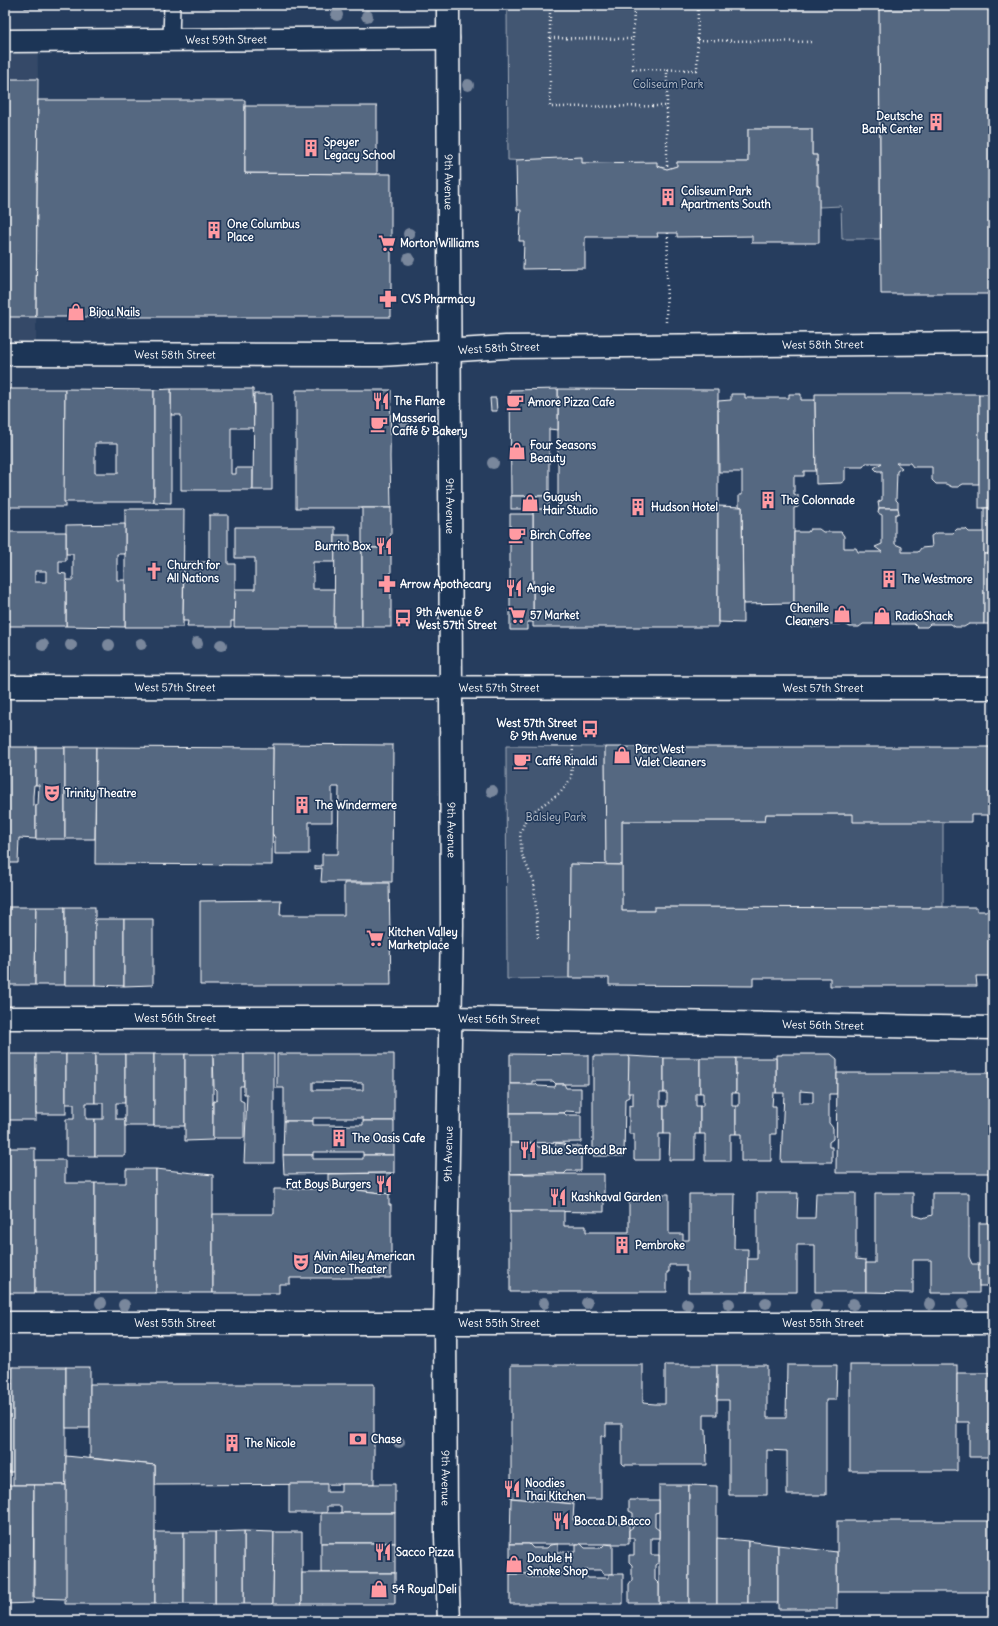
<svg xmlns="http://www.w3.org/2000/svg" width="998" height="1626" viewBox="0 0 998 1626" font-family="Delius,sans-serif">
<rect width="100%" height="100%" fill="#263d5e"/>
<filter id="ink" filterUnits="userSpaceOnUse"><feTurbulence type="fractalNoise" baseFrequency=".025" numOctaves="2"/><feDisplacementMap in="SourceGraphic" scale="8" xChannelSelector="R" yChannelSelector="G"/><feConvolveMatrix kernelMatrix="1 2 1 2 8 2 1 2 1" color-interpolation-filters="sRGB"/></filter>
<g filter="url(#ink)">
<path fill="#344a68" d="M5,41h33l-2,313h-31z"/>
<g fill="#425672" stroke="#a0aab8">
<path d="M507,5h372l1,234h-38l-1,-33 -22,1 -2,-52h-5v-26h-64v33h-71v4l-10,3 -10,-3 -149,-6z"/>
<path d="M506,746l99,1 1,118 -36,-1 -1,114 -62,1z"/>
<path d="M766,814h87l90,8v85h-13v1l-275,-1 -1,4h-32v-90h143z"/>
</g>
<g fill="#556781" stroke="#fff" fill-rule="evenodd">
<rect x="25" y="5" width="36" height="3"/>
<rect x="107" y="5" width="37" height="3"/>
<path d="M210,5h63l-1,3h-62z"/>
<path d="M273,5h117v3h-118z"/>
<path d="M879,5h114v289h-112z"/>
<path d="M5,79h33l-2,238h-31z"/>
<path d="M38,100h207v73l146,1v143h-355z"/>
<path d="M245,106h132v68l-132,-1z"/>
<path d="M748,129h64v26h5v31h2v57h-67v-7l-75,1v-4h-20l1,4h-73v31l-62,1 1,-28h-5l2,-31h-4l-1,-50 66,-3v6l75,-1v4l10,3 10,-3v-4h71z"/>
<rect x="5" y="389" width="60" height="118"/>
<path d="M65,389l89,1v112h-90zM95,443h23v30h-23z"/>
<path d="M171,389h82l1,39h-23v46h5v-6h17v22h-72v-75h-10z"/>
<path d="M171,389v114l-17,-1v-112z"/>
<path d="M558,389l160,1v237h-185v-118h25z"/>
<path d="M558,389v41l-9,-1v67h-38l-1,-106z"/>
<path d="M296,390h95l-1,67 1,51h-95z"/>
<path d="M254,394h18v96h-19z"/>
<path d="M731,394h14v4h44v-4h12v6h14l1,71h-12v5h-10v18l4,1v12l-4,1v95l-51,1 -1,-97 -3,-1v-11h3v-23h-23l-1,-71 13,-1z"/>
<path d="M815,394h164v90h-16l-5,3h-6l-6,-3h-10l-4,-4v-13h-19l-3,-4h-14l6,5 -5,3 -1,29 2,2v6h-19l-1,-6 4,-2v-29h-5l-3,-3 8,-5h-16l-3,4h-18v13l-4,3 -25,1z"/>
<rect x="979" y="394" width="14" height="114"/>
<path d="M490,398h6l1,13h-6z"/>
<rect x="511" y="496" width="38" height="13"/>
<path d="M718,506l24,1 1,116 -25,-1z"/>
<rect x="362" y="508" width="29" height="40"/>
<path d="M879,508h19l1,5 -4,2v29l7,3v5h16l3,-4 11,-1 -1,-11 5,-3h17l4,-4h9l3,3h15v92h-15l-5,3h-9l-4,-3h-21l-3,3h-10l-3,-3h-51l-4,3h-9l-5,-3h-20l-4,3h-10l-4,-3 -13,1v-93h14l2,-3h9l4,3h18l3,4v12h12l2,4h24l-7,-5 7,-3v-29l-4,-2z"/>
<rect x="984" y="508" width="9" height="46"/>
<path d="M125,509h59l-1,118h-58z"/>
<path d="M510,514h23v108h-6v8h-17z"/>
<path d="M209,515h19v49h7v57h-4v6h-44l1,-6h-5l1,-59h25z"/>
<path d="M125,524v30h-8v26h8v47l-59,-1v-46h7v-26h-7v-29z"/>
<path d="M235,527h100v35h-22v27h22l-1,38h-100l1,-38h20v-31h-20z"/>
<path d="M5,532h61v29h-7v12l7,1v52h-61zM35,571h11v11h-11z"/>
<path d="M335,535h15v8h12v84h-28z"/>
<rect x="362" y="548" width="29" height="79"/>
<rect x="984" y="554" width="9" height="70"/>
<path d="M273,744l120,1 -1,137h-71l1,-14 -7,1v-3h7v-12h16l1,-67h-7v35h-23v32h-34v-16l-3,-5z"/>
<path d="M6,747h30v38h-2l-1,11v9h3v34l-17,-1 -1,25h-12z"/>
<path d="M36,747h29v92h-29v-34h2l1,-20h-3z"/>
<path d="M65,747h31l-1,92h-30z"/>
<path d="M96,747l177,1 -1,117 -177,-1z"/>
<path d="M605,747h388v68h-22v7h-118v-8h-87l-1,7h-143v44h-16z"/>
<path d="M5,752h2l-2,216z"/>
<path d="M570,864l52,1v46h32v-4l276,1v-1h47v4h16v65h-17l1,10h-147v-8h-77v8l-144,-1v-7h-40z"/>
<path d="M344,883h45l2,102h-191v-84l81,-1 -1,15h64z"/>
<path d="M5,907h31l-1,78h-30z"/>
<path d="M36,907h29v78h-30z"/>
<rect x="65" y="907" width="30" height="78"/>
<path d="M95,919h29v67l-29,-1z"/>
<path d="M124,919h29v66l-29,1z"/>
<rect x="5" y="1054" width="1" height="66"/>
<rect x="6" y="1054" width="30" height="66"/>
<rect x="36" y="1054" width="30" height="60"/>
<path d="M66,1054h29v49h-9v16h9v37h-29v-37h8v-15h-8z"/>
<path d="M95,1054h30v49h-9v16h9v37h-30v-37h8v-16h-8z"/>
<rect x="125" y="1054" width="29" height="72"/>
<rect x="154" y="1054" width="31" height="72"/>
<path d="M185,1054h28v86l-28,1z"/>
<path d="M213,1054h31v32h-4v14l4,2v36h-31v-36l4,-2v-10l-3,-3z"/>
<path d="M244,1054h30v109h-30l3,-69h-3z"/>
<path d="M277,1054h117v67h-31v-3h-50v3h-29v-33h-7zM313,1082l50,1v7h-50z"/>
<path d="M510,1054l78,1v29h-32l-3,-3h-21v3h-22z"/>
<path d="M782,1054h49l6,5v35h-8v29l4,5v11l-4,3v5h3v15h-51l3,-69h-8v-38h6zM800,1091l13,1v11h-13z"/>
<path d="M593,1056h36v41l-4,2 -1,57h-31z"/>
<path d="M629,1056l35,2v35h-4v13h4v28h-5v26h-25v-26h-5v-29l4,1v-13h-5z"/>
<path d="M664,1058h36v35h-4v13h4v28h-5v26h-26l1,-26h-6v-28h3v-13h-3z"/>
<path d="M700,1058h36v35h-4v13h4v28h-6v27h-25v-27h-5v-28h3v-13h-3z"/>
<path d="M736,1058h40v35h-3l-1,13h4v28h-5v27h-30v-27h-5v-28h3v-13h-3z"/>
<path d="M837,1073h156v100h-157z"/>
<path d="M510,1084h26l2,2 17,1 1,-3h8l2,4h15v24l-15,-1 -2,2h-54z"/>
<path d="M510,1113h54l2,2h15v27l-71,1z"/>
<path d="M284,1121h29v4h50v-4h31v34h-31v-3h-50v3h-30z"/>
<path d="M510,1143l26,1 2,3h17l1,-4 8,1 2,2h15v25h-14l-3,3h-7l-1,-2 -46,2z"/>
<rect x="5" y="1148" width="30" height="145"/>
<path d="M283,1155h30v4h50v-4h31v18l-110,1z"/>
<path d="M35,1160h30v23h30v110h-60z"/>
<path d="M126,1169h30v124h-61v-110h31z"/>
<path d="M156,1169l57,6v118h-57z"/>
<path d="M391,1173v21l-63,-7v-13z"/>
<path d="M510,1174h94v38l-94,-1z"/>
<path d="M324,1186l65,8v11h2v73h-101v6h-11v9h-66v-79h61v-25h50z"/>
<path d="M757,1193h41l-1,25h18l1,-25h40v66l10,1v32h-51v-47h-18v47h-50v-33h10z"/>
<path d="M875,1193h38v22l10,3 9,-3v-22h37v64l3,7h7v29h-48v-33h-18v33l-47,-1v-29h9z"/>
<path d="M629,1194h40v40h14v6h6v-46h46l-1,55h14l-1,43h-59v-20h-2v-7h-17v7h-2v20h-157v-81h54v15h22v6h43z"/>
<rect x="979" y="1223" width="14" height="63"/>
<path d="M511,1365h132v38l12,1h10v-39h52v50h-13v14h2l1,36h-83l-2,-2v-39h-16v12h-5v63h-28v5l-62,-6z"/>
<path d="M717,1365h50v53h19l1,-53h50l-1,35h-10v95h-39v-44l-20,-1v45h-38v-95h-12z"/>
<rect x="850" y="1365" width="107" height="106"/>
<rect x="5" y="1367" width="8" height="105"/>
<rect x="13" y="1367" width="53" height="118"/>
<rect x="66" y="1367" width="24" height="61"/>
<path d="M957,1373h33v3h3v81h-24v-35h-12z"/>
<path d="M90,1384h284v100l-219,1v-20l-65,-7z"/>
<path d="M66,1456l89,9v139h-90z"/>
<path d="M289,1484h38v8h14v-8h54v29h-54v-7h-14v7h-38z"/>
<path d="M5,1485h29l-1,118 -28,1z"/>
<path d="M34,1485h32v114l-32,-1z"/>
<rect x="659" y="1485" width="30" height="118"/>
<path d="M689,1485l28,1v117h-28z"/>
<path d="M511,1498l63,6 -1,16 56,4v20h-119z"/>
<path d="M629,1500h30v12l-4,1v14l4,3v8h-8v17h8v7l-4,3v15l4,4v19h-30v-19l3,-4v-15l-3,-3v-7h5v-17h-5v-8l4,-3v-14l-4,-2z"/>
<rect x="321" y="1513" width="74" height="30"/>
<rect x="837" y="1521" width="156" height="71"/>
<path d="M244,1531l30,1 -1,72h-29z"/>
<path d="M244,1531v73h-29v-72z"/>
<rect x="155" y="1532" width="29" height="72"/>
<rect x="184" y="1532" width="31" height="72"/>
<path d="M274,1532h28v72h-29z"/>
<path d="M717,1538l31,3v62h-31z"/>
<path d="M748,1541l30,4v58h-30z"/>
<rect x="321" y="1543" width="74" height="30"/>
<path d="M510,1544h19l4,4h14l3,-3 8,-1v8h18v-8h5l4,4h16l4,-4 8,1v29h-9l-3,-4h-16l-5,4h-30l-3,-4h-14l-4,-3 -1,7h-18z"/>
<path d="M778,1545l59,7v57h-59z"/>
<rect x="302" y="1573" width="93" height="31"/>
<path d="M510,1574h18v3h22l2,-3h33l3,4h21v-4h14v30h-113z"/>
</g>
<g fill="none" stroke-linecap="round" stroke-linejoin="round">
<g stroke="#fff" stroke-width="18">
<path id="service" d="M171,40l1,-35"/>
</g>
<g stroke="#fff" stroke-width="25">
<g id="minor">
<path id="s1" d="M5,1018h445l543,10"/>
<path id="s2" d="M5,1323h988"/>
</g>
</g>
<g stroke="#fff" stroke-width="25">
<g id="tertiary">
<path id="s3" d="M5,41l443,-3"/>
<path id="s4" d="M5,354l376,1 125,-8 487,-4"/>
</g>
</g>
<g stroke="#fff" stroke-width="25">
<g id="primary">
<path id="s5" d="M448,5l4,920 -7,397 1,214 3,85"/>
<path id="s6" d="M5,687l988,1"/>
</g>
</g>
<g stroke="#fff" stroke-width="2.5" stroke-dasharray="1 3" stroke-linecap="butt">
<path d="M550,5v102l117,-1"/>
<path d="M550,38l83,1 1,-33h64l-1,64 -64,-1v-30"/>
<path d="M698,40l116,2"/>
<path d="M667,69v100"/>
<path d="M666,322l2,-89"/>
<path d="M538,938l-4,-56 -12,-27 -2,-21 7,-18 34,-24 10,-14 2,-32"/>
</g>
<use href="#service" stroke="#1d3557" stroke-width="15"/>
<use href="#minor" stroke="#1d3557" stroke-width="22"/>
<use href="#tertiary" stroke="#1d3557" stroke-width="22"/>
<use href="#primary" stroke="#1d3557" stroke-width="22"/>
</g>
<g fill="#79879c">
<circle cx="337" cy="15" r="6"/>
<circle cx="367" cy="16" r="6"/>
<circle cx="468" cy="85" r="6"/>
<circle cx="409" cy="234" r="6"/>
<circle cx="409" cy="259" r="6"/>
<circle cx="404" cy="422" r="6"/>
<circle cx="493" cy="463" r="6"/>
<circle cx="197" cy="643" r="6"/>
<circle cx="141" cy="644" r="6"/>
<circle cx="43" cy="645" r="6"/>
<circle cx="71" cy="645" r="6"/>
<circle cx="109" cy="645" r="6"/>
<circle cx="221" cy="645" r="6"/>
<circle cx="492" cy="791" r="6"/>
<circle cx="101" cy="1303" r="6"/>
<circle cx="544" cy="1303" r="6"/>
<circle cx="587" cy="1303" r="6"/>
<circle cx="766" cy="1303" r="6"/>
<circle cx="687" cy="1304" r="6"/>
<circle cx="729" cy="1304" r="6"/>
<circle cx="853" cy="1304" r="6"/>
<circle cx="930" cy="1304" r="6"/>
<circle cx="963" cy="1304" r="6"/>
<circle cx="124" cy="1305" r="6"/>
<circle cx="816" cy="1305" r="6"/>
<circle cx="399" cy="1442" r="6"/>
</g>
</g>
<defs>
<g id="building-bare" transform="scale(1.38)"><path d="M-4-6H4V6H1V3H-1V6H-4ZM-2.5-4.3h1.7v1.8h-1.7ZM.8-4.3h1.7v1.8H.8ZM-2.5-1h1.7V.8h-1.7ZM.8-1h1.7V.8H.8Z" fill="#ff9aa2" stroke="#1d3557" stroke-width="2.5" paint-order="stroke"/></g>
<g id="supermarket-bare" transform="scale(1.38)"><path d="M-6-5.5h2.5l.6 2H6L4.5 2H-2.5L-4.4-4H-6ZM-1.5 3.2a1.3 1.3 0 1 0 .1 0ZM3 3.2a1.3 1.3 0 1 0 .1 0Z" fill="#ff9aa2" stroke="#1d3557" stroke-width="2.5" paint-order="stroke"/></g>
<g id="pharmacy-bare" transform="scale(1.38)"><path d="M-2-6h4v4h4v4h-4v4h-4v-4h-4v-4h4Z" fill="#ff9aa2" stroke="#1d3557" stroke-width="2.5" paint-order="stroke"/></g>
<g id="shop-bare" transform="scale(1.38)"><path d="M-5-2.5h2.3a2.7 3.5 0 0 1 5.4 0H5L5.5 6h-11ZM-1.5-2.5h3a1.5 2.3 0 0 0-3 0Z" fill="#ff9aa2" stroke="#1d3557" stroke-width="2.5" paint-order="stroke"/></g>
<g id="restaurant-bare" transform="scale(1.38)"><path d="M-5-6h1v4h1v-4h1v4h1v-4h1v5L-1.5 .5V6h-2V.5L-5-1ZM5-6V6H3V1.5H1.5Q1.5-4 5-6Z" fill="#ff9aa2" stroke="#1d3557" stroke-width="2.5" paint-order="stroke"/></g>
<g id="cafe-bare" transform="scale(1.38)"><path d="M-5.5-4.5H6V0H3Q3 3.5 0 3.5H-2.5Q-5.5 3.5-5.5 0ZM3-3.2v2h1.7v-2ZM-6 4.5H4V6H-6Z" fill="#ff9aa2" stroke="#1d3557" stroke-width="2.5" paint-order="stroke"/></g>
<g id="church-bare" transform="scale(1.38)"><path d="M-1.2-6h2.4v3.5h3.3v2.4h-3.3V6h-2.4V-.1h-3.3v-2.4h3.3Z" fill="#ff9aa2" stroke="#1d3557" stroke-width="2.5" paint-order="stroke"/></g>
<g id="bus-bare" transform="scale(1.38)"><path d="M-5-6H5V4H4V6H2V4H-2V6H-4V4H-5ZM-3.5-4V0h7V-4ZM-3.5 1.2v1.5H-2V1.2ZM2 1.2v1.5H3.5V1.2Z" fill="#ff9aa2" stroke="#1d3557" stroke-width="2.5" paint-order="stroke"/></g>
<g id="theatre-bare" transform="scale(1.38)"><path d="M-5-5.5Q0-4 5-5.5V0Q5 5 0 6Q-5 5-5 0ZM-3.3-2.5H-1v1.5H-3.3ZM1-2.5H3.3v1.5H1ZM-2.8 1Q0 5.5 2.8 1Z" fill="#ff9aa2" stroke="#1d3557" stroke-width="2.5" paint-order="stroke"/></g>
<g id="bank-bare" transform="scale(1.38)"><path d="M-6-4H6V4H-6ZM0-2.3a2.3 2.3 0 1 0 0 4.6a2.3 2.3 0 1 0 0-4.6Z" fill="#ff9aa2" stroke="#1d3557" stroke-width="2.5" paint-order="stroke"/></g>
</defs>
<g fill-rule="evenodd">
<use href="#building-bare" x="936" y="122"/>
<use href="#building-bare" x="311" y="148"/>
<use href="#building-bare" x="668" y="197"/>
<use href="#building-bare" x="214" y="230"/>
<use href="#supermarket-bare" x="387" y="243"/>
<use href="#pharmacy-bare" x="388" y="299"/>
<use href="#shop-bare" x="76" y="312"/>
<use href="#restaurant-bare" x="381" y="401"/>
<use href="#cafe-bare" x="515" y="402"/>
<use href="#cafe-bare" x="379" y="424"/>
<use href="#shop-bare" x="517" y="451"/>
<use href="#building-bare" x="768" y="500"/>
<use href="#shop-bare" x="530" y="503"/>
<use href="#building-bare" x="638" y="507"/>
<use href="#cafe-bare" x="517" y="535"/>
<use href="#restaurant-bare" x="384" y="546"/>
<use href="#church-bare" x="154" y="571"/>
<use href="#building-bare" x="889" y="579"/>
<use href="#pharmacy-bare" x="387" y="584"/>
<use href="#restaurant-bare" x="514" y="588"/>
<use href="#shop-bare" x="842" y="614"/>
<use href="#supermarket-bare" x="517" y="615"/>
<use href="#shop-bare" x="882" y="616"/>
<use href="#bus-bare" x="403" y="618"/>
<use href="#bus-bare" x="590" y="729"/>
<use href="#shop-bare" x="622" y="755"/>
<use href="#cafe-bare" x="522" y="761"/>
<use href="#theatre-bare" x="52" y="793"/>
<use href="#building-bare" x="302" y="805"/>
<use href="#supermarket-bare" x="375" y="938"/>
<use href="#building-bare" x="339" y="1138"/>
<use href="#restaurant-bare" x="528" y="1150"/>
<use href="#restaurant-bare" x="384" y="1184"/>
<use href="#restaurant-bare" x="558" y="1197"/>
<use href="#building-bare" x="622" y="1245"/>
<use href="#theatre-bare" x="301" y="1262"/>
<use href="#bank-bare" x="358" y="1439"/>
<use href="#building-bare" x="232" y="1443"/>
<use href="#restaurant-bare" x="512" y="1489"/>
<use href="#restaurant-bare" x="561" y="1521"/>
<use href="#restaurant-bare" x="383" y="1552"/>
<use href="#shop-bare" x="514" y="1564"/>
<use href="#shop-bare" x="379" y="1589"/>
</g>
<g text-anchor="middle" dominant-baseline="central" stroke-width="3" stroke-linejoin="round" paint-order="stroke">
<g font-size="11" fill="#fff" stroke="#1d3557">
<text stroke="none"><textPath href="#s3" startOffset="221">West 59th Street</textPath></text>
<text stroke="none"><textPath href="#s5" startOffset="177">9th Avenue</textPath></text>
<text stroke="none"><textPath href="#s4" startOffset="818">West 58th Street</textPath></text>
<text stroke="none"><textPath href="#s4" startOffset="494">West 58th Street</textPath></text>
<text stroke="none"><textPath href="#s4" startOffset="170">West 58th Street</textPath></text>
<text stroke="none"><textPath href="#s5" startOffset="501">9th Avenue</textPath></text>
<text stroke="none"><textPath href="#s6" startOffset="170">West 57th Street</textPath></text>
<text stroke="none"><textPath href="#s6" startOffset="494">West 57th Street</textPath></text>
<text stroke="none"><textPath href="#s6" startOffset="818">West 57th Street</textPath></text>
<text stroke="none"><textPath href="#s5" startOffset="825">9th Avenue</textPath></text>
<text stroke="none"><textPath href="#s1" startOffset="170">West 56th Street</textPath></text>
<text stroke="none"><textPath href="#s1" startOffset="494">West 56th Street</textPath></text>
<text stroke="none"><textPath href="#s1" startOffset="818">West 56th Street</textPath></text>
<text transform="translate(448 1154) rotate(-89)">9th Avenue</text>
<text stroke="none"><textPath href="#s2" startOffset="494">West 55th Street</textPath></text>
<text stroke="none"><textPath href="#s2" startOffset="170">West 55th Street</textPath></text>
<text stroke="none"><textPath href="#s2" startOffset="818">West 55th Street</textPath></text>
<text stroke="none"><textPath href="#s5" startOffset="1473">9th Avenue</textPath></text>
</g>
<g font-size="11" fill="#bdc4ce" stroke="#1d3557">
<text x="668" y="84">Coliseum Park</text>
<text x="556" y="817">Balsley Park</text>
</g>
<g font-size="11" font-weight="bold" fill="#fff" stroke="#1d3557" text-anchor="start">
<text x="923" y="116" text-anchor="end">Deutsche<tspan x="923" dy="13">Bank Center</tspan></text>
<text x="324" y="142">Speyer<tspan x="324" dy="13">Legacy School</tspan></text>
<text x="681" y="191">Coliseum Park<tspan x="681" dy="13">Apartments South</tspan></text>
<text x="227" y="224">One Columbus<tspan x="227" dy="13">Place</tspan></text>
<text x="400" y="243">Morton Williams</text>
<text x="401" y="299">CVS Pharmacy</text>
<text x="89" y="312">Bijou Nails</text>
<text x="394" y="401">The Flame</text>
<text x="528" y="402">Amore Pizza Cafe</text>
<text x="392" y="418">Masseria<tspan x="392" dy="13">Caffé &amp; Bakery</tspan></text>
<text x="530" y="445">Four Seasons<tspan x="530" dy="13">Beauty</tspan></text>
<text x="543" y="497">Gugush<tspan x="543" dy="13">Hair Studio</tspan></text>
<text x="781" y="500">The Colonnade</text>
<text x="651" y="507">Hudson Hotel</text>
<text x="530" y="535">Birch Coffee</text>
<text x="371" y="546" text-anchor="end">Burrito Box</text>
<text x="167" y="565">Church for<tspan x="167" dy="13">All Nations</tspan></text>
<text x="902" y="579">The Westmore</text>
<text x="400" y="584">Arrow Apothecary</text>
<text x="527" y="588">Angie</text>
<text x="829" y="608" text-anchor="end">Chenille<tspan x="829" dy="13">Cleaners</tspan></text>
<text x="416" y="612">9th Avenue &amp;<tspan x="416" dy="13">West 57th Street</tspan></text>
<text x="530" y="615">57 Market</text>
<text x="895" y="616">RadioShack</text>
<text x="577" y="723" text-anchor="end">West 57th Street<tspan x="577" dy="13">&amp; 9th Avenue</tspan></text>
<text x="635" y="749">Parc West<tspan x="635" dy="13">Valet Cleaners</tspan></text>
<text x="535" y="761">Caffé Rinaldi</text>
<text x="65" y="793">Trinity Theatre</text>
<text x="315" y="805">The Windermere</text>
<text x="388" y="932">Kitchen Valley<tspan x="388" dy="13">Marketplace</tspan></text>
<text x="352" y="1138">The Oasis Cafe</text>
<text x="541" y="1150">Blue Seafood Bar</text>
<text x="371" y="1184" text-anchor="end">Fat Boys Burgers</text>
<text x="571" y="1197">Kashkaval Garden</text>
<text x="635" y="1245">Pembroke</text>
<text x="314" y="1256">Alvin Ailey American<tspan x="314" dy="13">Dance Theater</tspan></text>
<text x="371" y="1439">Chase</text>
<text x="245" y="1443">The Nicole</text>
<text x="525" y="1483">Noodies<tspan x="525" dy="13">Thai Kitchen</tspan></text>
<text x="574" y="1521">Bocca Di Bacco</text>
<text x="396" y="1552">Sacco Pizza</text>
<text x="527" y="1558">Double H<tspan x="527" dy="13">Smoke Shop</tspan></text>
<text x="392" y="1589">54 Royal Deli</text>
</g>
</g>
<rect width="998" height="1626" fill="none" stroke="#1d3557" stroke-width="20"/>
<rect x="10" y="10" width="978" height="1606" fill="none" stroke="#fff" stroke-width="1.5" filter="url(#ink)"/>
</svg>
